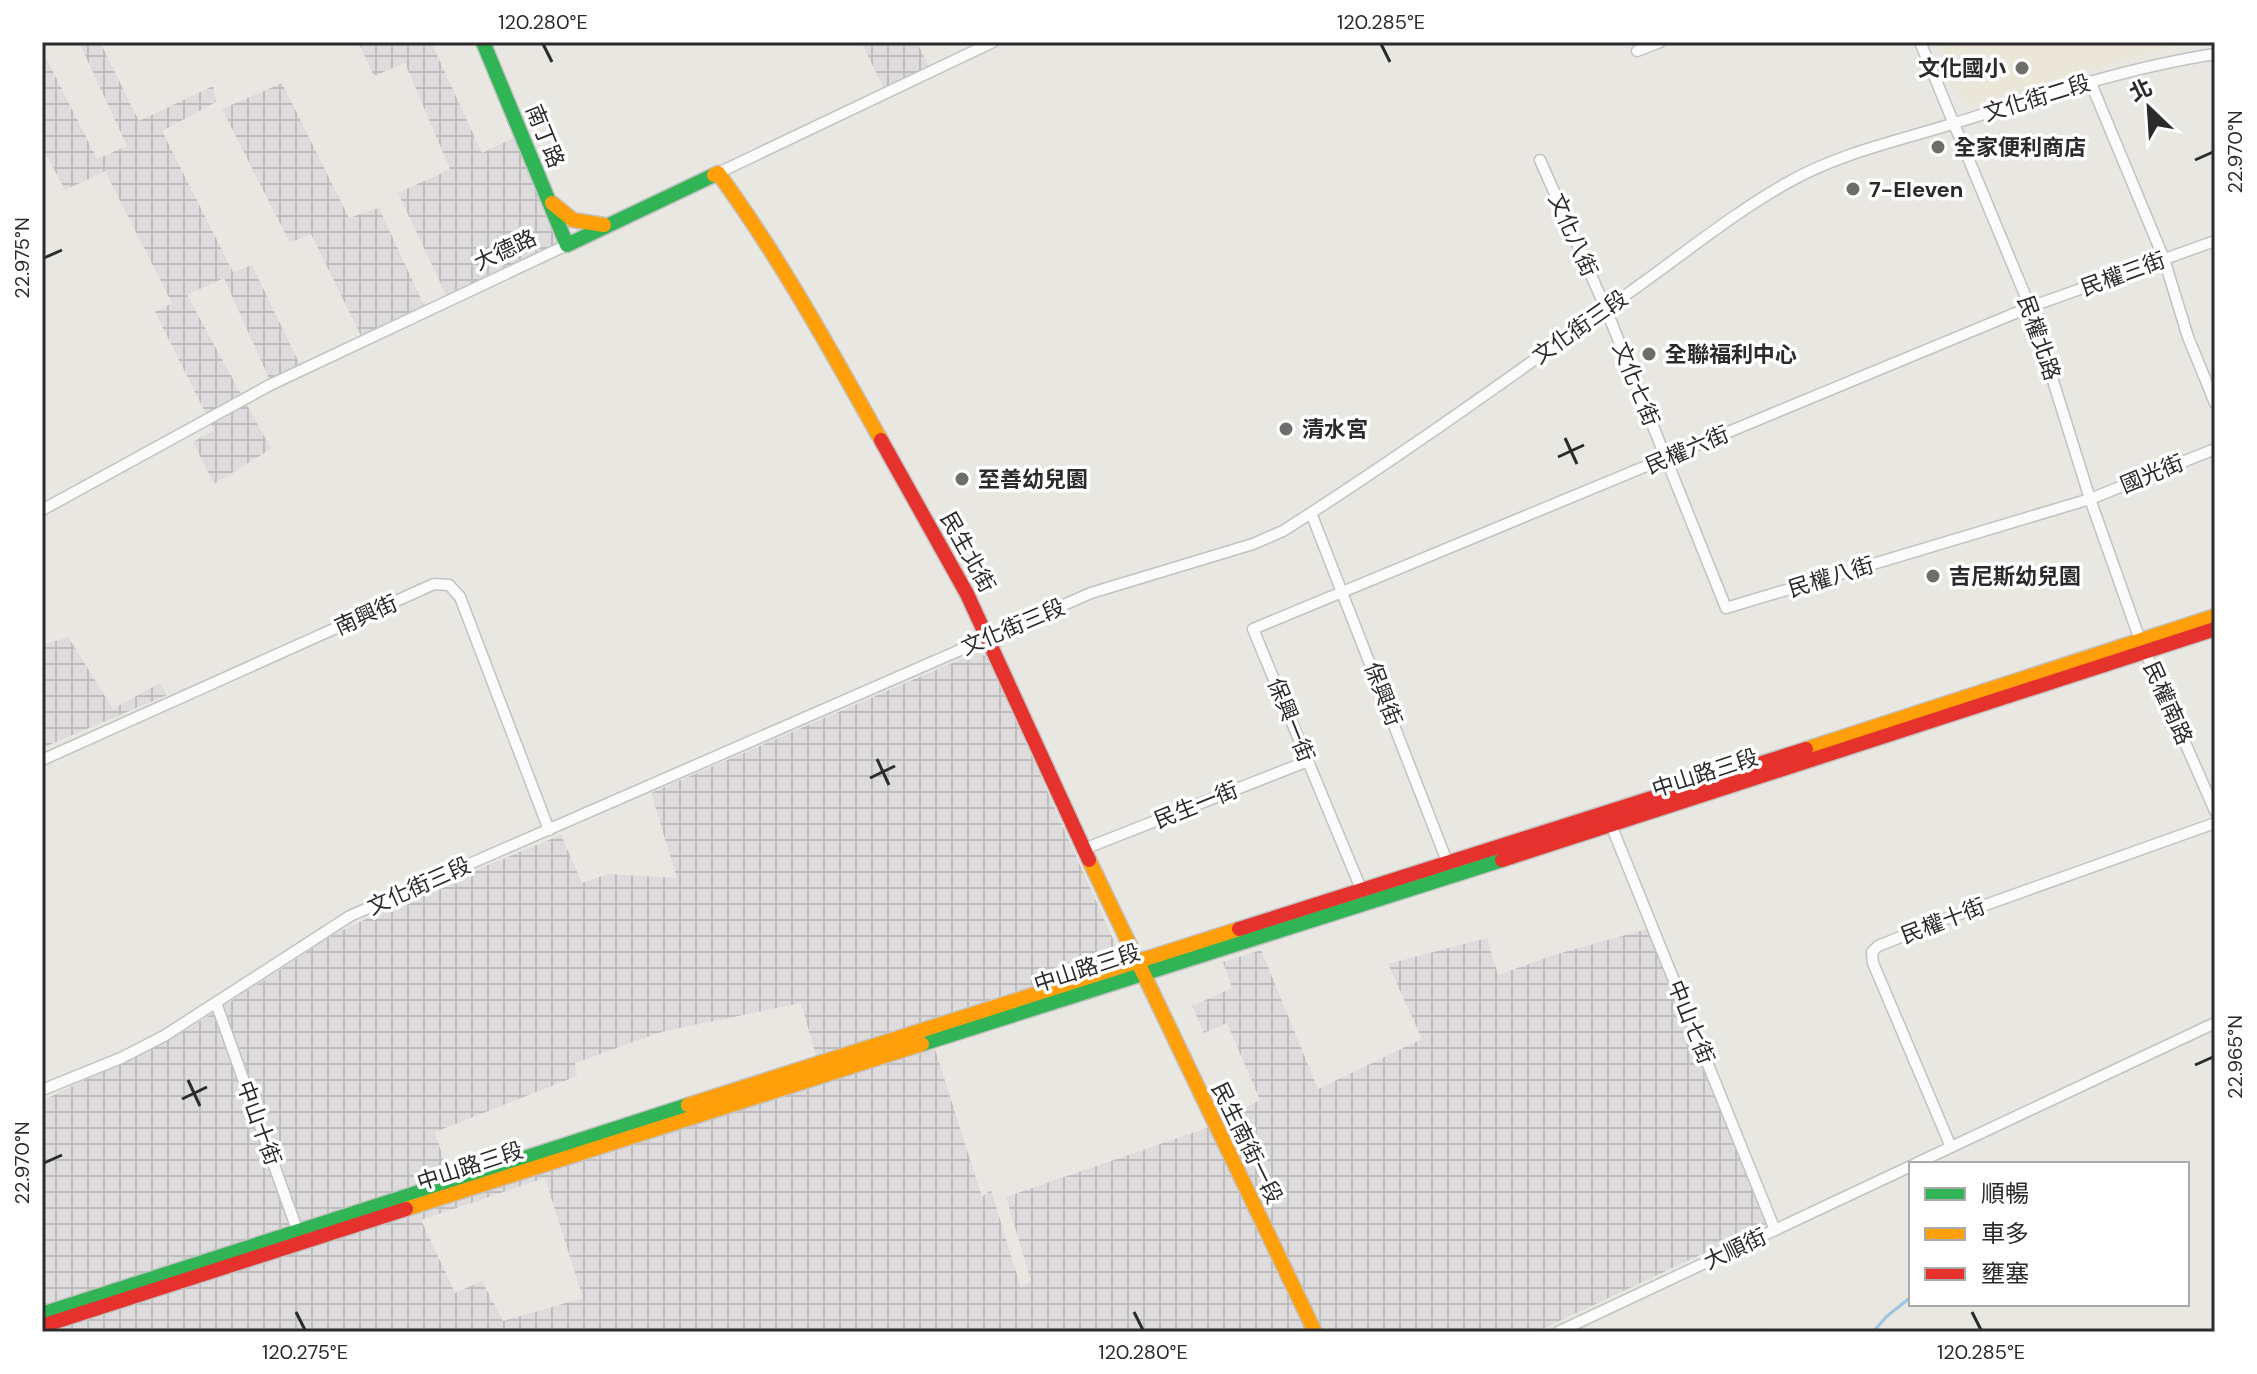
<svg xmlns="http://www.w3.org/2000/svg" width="2257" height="1374" viewBox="0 0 2257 1374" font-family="'DM Sans','Noto Sans TC',sans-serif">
<defs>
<pattern id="industrial-grid" width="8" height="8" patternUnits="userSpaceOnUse" patternTransform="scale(2)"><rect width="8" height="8" fill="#dedbdd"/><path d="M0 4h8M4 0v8" fill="none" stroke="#bfbcbe"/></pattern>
</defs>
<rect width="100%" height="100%" fill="#e9e7e2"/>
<g fill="url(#industrial-grid)" fill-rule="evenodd">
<path d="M79,42h21l39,79 74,-35 3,16 -54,29 71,141 19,-7 50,104 -31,14 -47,-105 -37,17 84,154 -57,35 -21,-42 21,-12 -59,-118 17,-9 -67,-132 -40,19 -23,-43v-97l55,109 30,-13z"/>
<path d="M358,42h73l51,111 33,-16 46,107 -113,55 -50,-106 52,-24 -45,-106 -31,13z"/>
<path d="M861,42h56l13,27 -45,21z"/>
<path d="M282,83l67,135 30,-10 48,104 -64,28 -52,-106 -21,9 -68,-134z"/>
<path d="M42,637l4,7 22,-7 45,72 47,-26 7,12 -125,53z"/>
<path d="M975,653l12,3 134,301 -195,64 56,176 9,-7 30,98 10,-7 -25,-84 201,-69 53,-28 -33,-77 -23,10 -12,-27 40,-18 -9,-26 38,-12 57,139 104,-50 -34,-75 99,-26 11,37 56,-20 93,-26 60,142 59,153 -230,108h-1494v-231l148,-73 143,-93 80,-39 148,-61 21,48 26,-9 69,4 -26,-85zM801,1003l16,56 -369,115 -13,-42 142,-56 -2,-13 86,-31zM545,1178l38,120 -80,23 -21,-40 -27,12 -34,-73z"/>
</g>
<path fill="#eae7d8" d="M1937,42h248l-215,65 -7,-5z"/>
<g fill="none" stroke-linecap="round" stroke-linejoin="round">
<g stroke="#9dc5e3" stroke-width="3">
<path d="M1761,1332l3,-2 12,2"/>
<path d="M1873,1332l14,-16 24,-19"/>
</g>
<g stroke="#c3c2c1" stroke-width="13">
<g id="street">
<path d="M1920,42l110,265 60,192 50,141 75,171"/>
<path d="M1637,51l23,-9"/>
<path d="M2090,81l74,178 24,78 27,66"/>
<path d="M1540,160l66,149 120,299 364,-109 125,-50"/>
<path d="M718,173l275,-131"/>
<path d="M42,510l228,-125 297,-140"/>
<path d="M1311,513l139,356"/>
<path d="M42,760l392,-176 15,1 11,12 89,233"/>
<path d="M1609,820l166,410"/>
<path d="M1084,849l224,-88"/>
<path d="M1364,896l-111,-267 777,-322 185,-66"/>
<path d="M216,1003l83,232"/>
<path d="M42,1090l79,-32 43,-22 186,-120 741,-323 162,-49 30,-13c121,-77 237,-161 354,-244 49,-35 97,-74 150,-104 50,-29 110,-42 165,-59 87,-27 173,-56 263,-70"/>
<path d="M1951,1147l-78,-184 -1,-11 6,-6 68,-27 269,-96"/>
<path d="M1915,1164l300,-141"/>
<path d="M1558,1332l353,-166"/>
</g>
</g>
<g stroke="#c3c2c1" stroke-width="17">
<g id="fast">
<path d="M483,42l84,203 147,-70"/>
<path d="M922,1044l580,-184"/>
<path d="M42,1314l646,-209"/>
</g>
</g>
<g stroke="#c3c2c1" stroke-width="17">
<g id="slow">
<path d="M714,175l4,-2c62,85 112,176 163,267"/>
<path d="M552,203l21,17 31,5"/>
<path d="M1806,749l409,-133"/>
<path d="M1089,860l226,472"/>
<path d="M688,1105l551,-176"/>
<path d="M406,1209l516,-165"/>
</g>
</g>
<g stroke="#c3c2c1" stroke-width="17">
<g id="jam">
<path d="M881,440l86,154 122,266"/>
<path d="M1502,860l713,-231"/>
<path d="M1239,929l567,-180"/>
<path d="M42,1326l364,-117"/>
</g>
</g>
<use href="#street" stroke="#fcfbfb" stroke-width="10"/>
<use href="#fast" stroke="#30b455" stroke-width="14"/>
<use href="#slow" stroke="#ff9f0a" stroke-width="14"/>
<use href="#jam" stroke="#e5322d" stroke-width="14"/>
</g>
<path fill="none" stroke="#2b2b2b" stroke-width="3" d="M543,44l9,18M1381,44l9,18M2195,160l18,-8M44,258l18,-8M1565,438l12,26M1558,457l26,-12M877,759l12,26M870,778l25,-12M2195,1065l18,-8M188,1080l12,26M182,1099l25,-12M44,1163l18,-8M296,1312l9,18M1134,1312l9,18M1972,1312l9,18"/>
<g fill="#6e6d6b" stroke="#fff" stroke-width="3">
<circle cx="2022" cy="68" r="8"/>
<circle cx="1938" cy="147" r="8"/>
<circle cx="1853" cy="189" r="8"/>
<circle cx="1649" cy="354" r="8"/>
<circle cx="1286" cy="429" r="8"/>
<circle cx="962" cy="479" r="8"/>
<circle cx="1933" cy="576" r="8"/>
</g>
<g text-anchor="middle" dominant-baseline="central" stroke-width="7" stroke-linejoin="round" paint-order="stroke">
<g font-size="22" font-weight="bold" fill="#2b2b2b" stroke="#fff" text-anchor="start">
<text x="2006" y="68" text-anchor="end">文化國小</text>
<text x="1954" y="147">全家便利商店</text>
<text x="1869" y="189">7-Eleven</text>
<text x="1665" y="354">全聯福利中心</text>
<text x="1302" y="429">清水宮</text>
<text x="978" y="479">至善幼兒園</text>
<text x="1949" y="576">吉尼斯幼兒園</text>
</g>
<g font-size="22" fill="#2b2b2b" stroke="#fff">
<text transform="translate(2037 98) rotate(-17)">文化街二段</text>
<text transform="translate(545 136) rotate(68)">南丁路</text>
<text transform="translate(1573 235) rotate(66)">文化八街</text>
<text transform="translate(505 250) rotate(-25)">大德路</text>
<text transform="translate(2123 274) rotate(-20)">民權三街</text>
<text transform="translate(1580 327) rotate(-35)">文化街三段</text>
<text transform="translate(2039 338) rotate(71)">民權北路</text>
<text transform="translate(1636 384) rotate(68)">文化七街</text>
<text transform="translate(1687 450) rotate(-23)">民權六街</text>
<text transform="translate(2152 474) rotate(-22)">國光街</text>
<text transform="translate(968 552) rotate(61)">民生北街</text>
<text transform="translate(1831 577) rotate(-17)">民權八街</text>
<text transform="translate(366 615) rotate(-24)">南興街</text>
<text transform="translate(1013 627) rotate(-23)">文化街三段</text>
<text transform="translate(1383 694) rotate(69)">保興街</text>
<text transform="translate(2168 703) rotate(66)">民權南路</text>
<text transform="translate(1291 720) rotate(68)">保興一街</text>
<text transform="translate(1705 773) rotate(-18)">中山路三段</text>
<text transform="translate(1196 805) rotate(-22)">民生一街</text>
<text transform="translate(419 886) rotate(-24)">文化街三段</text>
<text transform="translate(1943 921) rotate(-21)">民權十街</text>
<text transform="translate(1087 968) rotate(-18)">中山路三段</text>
<text transform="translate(1691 1022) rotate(68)">中山七街</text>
<text transform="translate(259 1123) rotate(70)">中山十街</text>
<text transform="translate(1247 1143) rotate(64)">民生南街一段</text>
<text transform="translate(470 1166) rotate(-18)">中山路三段</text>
<text transform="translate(1735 1249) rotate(-25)">大順街</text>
</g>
</g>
<rect width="2257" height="1374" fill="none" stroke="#ffffff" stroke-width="88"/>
<rect x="1909" y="1162" width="280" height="144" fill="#ffffff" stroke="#aaaaaa" stroke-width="2"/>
<rect x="1925" y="1188" width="40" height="12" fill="#30b455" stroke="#aaaaaa" stroke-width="2"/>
<text x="1981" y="1202" font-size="24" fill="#2b2b2b">順暢</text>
<rect x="1925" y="1228" width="40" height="12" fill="#ff9f0a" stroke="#aaaaaa" stroke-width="2"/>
<text x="1981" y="1242" font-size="24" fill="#2b2b2b">車多</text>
<rect x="1925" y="1268" width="40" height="12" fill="#e5322d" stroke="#aaaaaa" stroke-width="2"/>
<text x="1981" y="1282" font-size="24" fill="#2b2b2b">壅塞</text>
<g transform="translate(2149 108) rotate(335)" stroke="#ffffff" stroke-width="6" paint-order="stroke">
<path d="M0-6L14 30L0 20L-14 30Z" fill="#2b2b2b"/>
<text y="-12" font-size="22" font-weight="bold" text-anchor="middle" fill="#2b2b2b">北</text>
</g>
<rect x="44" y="44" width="2169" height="1286" fill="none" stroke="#2b2b2b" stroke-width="3"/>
<g font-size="20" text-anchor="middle" fill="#2b2b2b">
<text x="543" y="29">120.280°E</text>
<text x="1381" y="29">120.285°E</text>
<text transform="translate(2235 152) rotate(-90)" y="7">22.970°N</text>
<text transform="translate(22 258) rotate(-90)" y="7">22.975°N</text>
<text transform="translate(2235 1057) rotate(-90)" y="7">22.965°N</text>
<text transform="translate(22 1163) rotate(-90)" y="7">22.970°N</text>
<text x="305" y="1359">120.275°E</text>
<text x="1143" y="1359">120.280°E</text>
<text x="1981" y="1359">120.285°E</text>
</g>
</svg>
